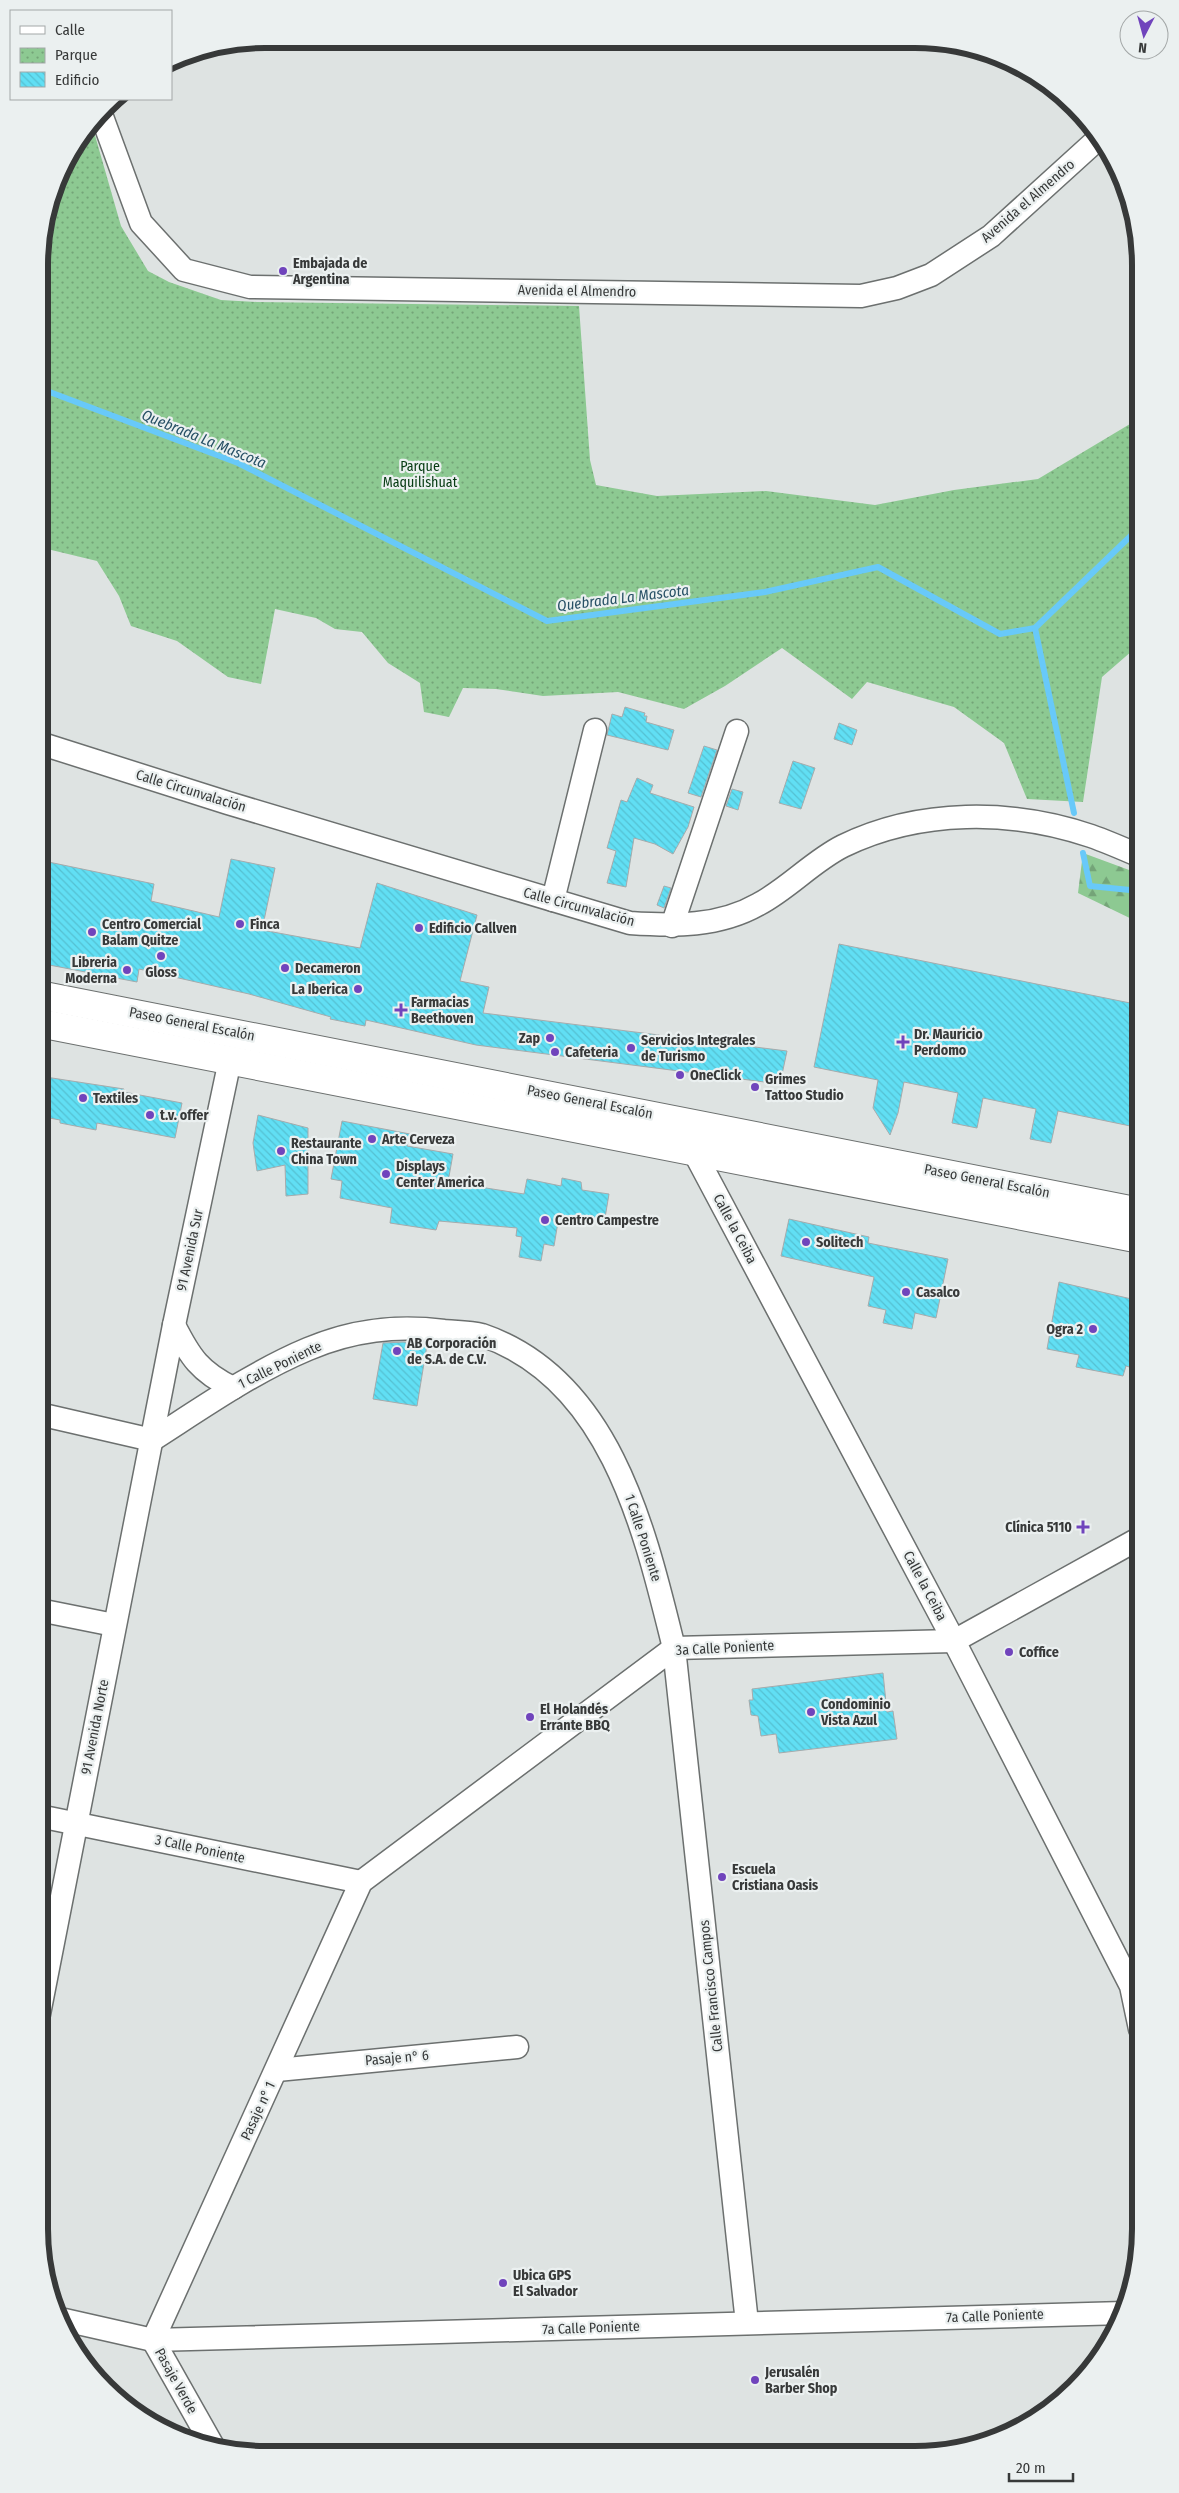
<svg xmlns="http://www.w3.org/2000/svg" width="1179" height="2493" viewBox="0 0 1179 2493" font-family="'Fira Sans Condensed',sans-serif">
<defs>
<pattern id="forest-firs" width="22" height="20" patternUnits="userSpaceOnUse" patternTransform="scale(1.25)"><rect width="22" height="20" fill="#8dc992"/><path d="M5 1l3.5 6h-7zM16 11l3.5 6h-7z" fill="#74a478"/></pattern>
<pattern id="park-dots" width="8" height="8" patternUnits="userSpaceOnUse" patternTransform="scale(1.25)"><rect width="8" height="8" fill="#8dc992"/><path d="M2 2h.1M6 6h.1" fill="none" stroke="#74a478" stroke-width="1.8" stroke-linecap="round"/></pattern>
<pattern id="building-back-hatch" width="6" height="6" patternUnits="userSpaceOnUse" patternTransform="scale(1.25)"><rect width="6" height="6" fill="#61dff4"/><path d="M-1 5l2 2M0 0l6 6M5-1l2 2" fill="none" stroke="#55c0d2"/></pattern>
</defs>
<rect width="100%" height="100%" fill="#dee3e2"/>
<path fill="url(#forest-firs)" d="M1083,853l57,21v49l-62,-30z"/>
<path fill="url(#park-dots)" d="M92,125l29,101 27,45 21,11 52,18 36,2 322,4 11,154 6,25 61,11 109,-5 109,14 79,-15 84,-11 102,-61v226l-38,33 -19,125 -56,-3 -23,-56 -50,-36 -87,-25 -15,17 -70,-51 -57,38 -41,23 -66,-17 -75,4 -47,-7 -33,-1 -14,29 -25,-5 -4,-29 -32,-20 -26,-31 -27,-3 -19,-11 -41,-9 -14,75 -33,-7 -51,-36 -46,-15 -12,-30 -22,-35 -58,-14v-298l23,-85z"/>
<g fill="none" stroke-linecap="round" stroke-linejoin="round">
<g stroke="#68c9f9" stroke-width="6">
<path d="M39,388l199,75 309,158 218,-29 113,-25 122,67 35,-6 105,-101"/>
<path d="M1035,628l39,185"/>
<path d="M1083,853l7,33 50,5"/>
</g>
</g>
<g fill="url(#building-back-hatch)" stroke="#a6abac">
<path d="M625,707l20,6 -1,3h3l-1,6 28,8 -6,20 -61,-15 5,-21 10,3z"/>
<path d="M839,723l18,7 -5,15 -18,-6z"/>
<path d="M704,746l13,4 -16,47 -13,-4z"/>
<path d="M793,761l22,7 -14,41 -22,-6z"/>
<path d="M637,778l16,7 -3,8 44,14 -6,20 -15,27 -18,-10 -21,-6 -8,49 -19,-4 9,-32 -9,-3 14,-48 6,2z"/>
<path d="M732,789l11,3 -5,18 -12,-4z"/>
<path d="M231,859l44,9 -13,62 98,18 17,-65 100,32 -17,66 29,6 -6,26 304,38 -7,33 -304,-39 -110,-25 -1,6 -35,-7 1,-2 -82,-23 -110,-25 -2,13 -98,-19v-103l115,24 -3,17 68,16z"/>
<path d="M664,886l7,2 -7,20 -7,-3z"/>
<path d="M839,944l301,61v123l-82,-17 -7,32 -21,-4 6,-30 -53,-11 -6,30 -25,-5 6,-30 -54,-11 -6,31 -8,22 -17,-27 5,-28 -64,-13z"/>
<path d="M39,1076l85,13v3l58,11 -7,35 -78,-15 -1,7 -36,-7v-3l-21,-4z"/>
<path d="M258,1115l50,13v66l-22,2 -1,-31 -28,6 -4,-28z"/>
<path d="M342,1121l68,13 -3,12 46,8 -5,28 76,12 3,-15 34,7 1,-8 19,4 1,8 27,4 -5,30 -32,-6 -1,7 -13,-3 -4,24 -10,-2 -3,17 -22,-4 3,-20 -6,-1 1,-8 -78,-7 -3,9 -46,-7 2,-15 -52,-10 2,-17 -11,-2z"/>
<path d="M789,1219l80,18 -1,6 80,16 -12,59 -21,-5 -3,16 -29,-6 3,-13 -18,-4 6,-29 -93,-21z"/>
<path d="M1059,1282l81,19v69l-14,-4 -3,10 -47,-9 3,-12 -32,-6z"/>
<path d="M404,1342l23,3 -10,61 -44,-7 10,-56z"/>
<path d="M883,1673l4,39 6,-1 4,28 -118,14 -3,-19 -15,2 -3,-20 -7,-1 -2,-15h4l-1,-11z"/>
</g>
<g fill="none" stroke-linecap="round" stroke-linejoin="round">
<g stroke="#6c706f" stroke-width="25">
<g id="minor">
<path d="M101,114l40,109 43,47 66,17 611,9 36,-8 34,-13 60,-39 108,-98"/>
<path d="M39,743l189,60 402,120c44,3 89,4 129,-19 30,-16 54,-43 84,-58 76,-37 169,-37 248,-10 17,6 33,13 49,20"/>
<path d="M553,900l42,-170"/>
<path d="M672,926l65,-195"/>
<path d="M693,1150l261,491 177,345 9,43"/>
<path d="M174,1325c16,32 26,47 59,63"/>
<path d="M39,1414l113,26c50,-32 101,-68 156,-91 45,-19 88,-24 136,-18 12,1 27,1 38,4 129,44 163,196 192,313l73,675"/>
<path d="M39,1610l75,15"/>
<path d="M39,1816l322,66"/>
<path d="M39,2014l135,-689 56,-265"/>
<path d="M277,2070l240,-23"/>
<path d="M60,2319l93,21 971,-27"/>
<path d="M153,2340l208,-458 313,-234 280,-7 186,-103"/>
<path d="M153,2340l61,108"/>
</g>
</g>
<g stroke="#6c706f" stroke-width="30">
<g id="major">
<path d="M39,995l1101,217"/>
<path d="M39,1023l1101,216"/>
</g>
</g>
<use href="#minor" stroke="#fff" stroke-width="22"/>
<use href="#major" stroke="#fff" stroke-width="28"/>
</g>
<g fill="#7044bc" stroke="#ebf0f0" stroke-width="2">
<circle cx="283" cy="271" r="5"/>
<circle cx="240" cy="924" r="5"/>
<circle cx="419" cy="928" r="5"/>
<circle cx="92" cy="932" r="5"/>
<circle cx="161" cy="956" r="5"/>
<circle cx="285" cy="968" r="5"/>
<circle cx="127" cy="970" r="5"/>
<circle cx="358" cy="989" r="5"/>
<path d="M398.5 1002.5h5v5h5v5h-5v5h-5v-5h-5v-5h5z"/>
<circle cx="550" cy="1038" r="5"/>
<path d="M900.5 1034.5h5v5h5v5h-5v5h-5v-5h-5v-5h5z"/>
<circle cx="631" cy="1048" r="5"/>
<circle cx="555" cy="1052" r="5"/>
<circle cx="680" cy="1075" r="5"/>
<circle cx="755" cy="1087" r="5"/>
<circle cx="83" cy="1098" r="5"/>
<circle cx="150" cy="1115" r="5"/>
<circle cx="372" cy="1139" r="5"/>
<circle cx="281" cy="1151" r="5"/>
<circle cx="386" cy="1174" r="5"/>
<circle cx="545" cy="1220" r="5"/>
<circle cx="806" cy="1242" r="5"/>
<circle cx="906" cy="1292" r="5"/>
<circle cx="1093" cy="1329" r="5"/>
<circle cx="397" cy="1351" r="5"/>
<path d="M1080.5 1519.5h5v5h5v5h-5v5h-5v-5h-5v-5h5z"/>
<circle cx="1009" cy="1652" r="5"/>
<circle cx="811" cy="1712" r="5"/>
<circle cx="530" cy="1717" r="5"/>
<circle cx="722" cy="1877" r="5"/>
<circle cx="503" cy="2283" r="5"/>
<circle cx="755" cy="2380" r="5"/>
</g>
<g text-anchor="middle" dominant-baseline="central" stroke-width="4.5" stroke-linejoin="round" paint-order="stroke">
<g font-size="14" fill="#373939" stroke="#ebf0f0">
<text transform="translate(1028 201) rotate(-41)">Avenida el Almendro</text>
<text transform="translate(577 291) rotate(1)">Avenida el Almendro</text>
<text transform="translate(191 791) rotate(17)">Calle Circunvalación</text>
<text transform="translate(579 907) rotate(15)">Calle Circunvalación</text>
<text transform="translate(192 1024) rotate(11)">Paseo General Escalón</text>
<text transform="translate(590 1102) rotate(11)">Paseo General Escalón</text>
<text transform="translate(987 1181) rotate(11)">Paseo General Escalón</text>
<text transform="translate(735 1229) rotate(62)">Calle la Ceiba</text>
<text transform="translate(190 1250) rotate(-78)">91 Avenida Sur</text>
<text transform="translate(280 1365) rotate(-26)">1 Calle Poniente</text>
<text transform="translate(643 1538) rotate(72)">1 Calle Poniente</text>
<text transform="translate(925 1586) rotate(62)">Calle la Ceiba</text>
<text transform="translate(725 1648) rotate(-3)">3a Calle Poniente</text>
<text transform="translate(95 1727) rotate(-79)">91 Avenida Norte</text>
<text transform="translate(200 1849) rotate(12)">3 Calle Poniente</text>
<text transform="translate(711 1986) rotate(-96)">Calle Francisco Campos</text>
<text transform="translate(397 2058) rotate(-5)">Pasaje n° 6</text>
<text transform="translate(258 2111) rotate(-65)">Pasaje n° 1</text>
<text transform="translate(995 2316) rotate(-2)">7a Calle Poniente</text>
<text transform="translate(591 2328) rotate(-2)">7a Calle Poniente</text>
<text transform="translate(176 2381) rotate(61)">Pasaje Verde</text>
</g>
<g font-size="14" font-weight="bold" fill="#373939" stroke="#ebf0f0" text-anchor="start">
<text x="293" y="263">Embajada de<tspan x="293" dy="16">Argentina</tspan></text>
<text x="102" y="924">Centro Comercial<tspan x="102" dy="16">Balam Quitze</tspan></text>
<text x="250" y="924">Finca</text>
<text x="429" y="928">Edificio Callven</text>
<text x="117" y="962" text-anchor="end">Libreria<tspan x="117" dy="16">Moderna</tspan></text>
<text x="295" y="968">Decameron</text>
<text x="161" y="972" text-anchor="middle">Gloss</text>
<text x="348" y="989" text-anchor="end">La Iberica</text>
<text x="411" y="1002">Farmacias<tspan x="411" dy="16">Beethoven</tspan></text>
<text x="914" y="1034">Dr. Mauricio<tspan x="914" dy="16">Perdomo</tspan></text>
<text x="540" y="1038" text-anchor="end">Zap</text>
<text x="641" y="1040">Servicios Integrales<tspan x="641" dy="16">de Turismo</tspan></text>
<text x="565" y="1052">Cafeteria</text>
<text x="690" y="1075">OneClick</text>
<text x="765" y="1079">Grimes<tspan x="765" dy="16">Tattoo Studio</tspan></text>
<text x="93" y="1098">Textiles</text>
<text x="160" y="1115">t.v. offer</text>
<text x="382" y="1139">Arte Cerveza</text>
<text x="291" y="1143">Restaurante<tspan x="291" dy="16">China Town</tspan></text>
<text x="396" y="1166">Displays<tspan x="396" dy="16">Center America</tspan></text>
<text x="555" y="1220">Centro Campestre</text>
<text x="816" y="1242">Solitech</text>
<text x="916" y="1292">Casalco</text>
<text x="1083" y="1329" text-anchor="end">Ogra 2</text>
<text x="407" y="1343">AB Corporación<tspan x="407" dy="16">de S.A. de C.V.</tspan></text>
<text x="1072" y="1527" text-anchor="end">Clínica 5110</text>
<text x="1019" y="1652">Coffice</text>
<text x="821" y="1704">Condominio<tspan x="821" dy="16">Vista Azul</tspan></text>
<text x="540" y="1709">El Holandés<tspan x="540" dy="16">Errante BBQ</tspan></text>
<text x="732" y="1869">Escuela<tspan x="732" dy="16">Cristiana Oasis</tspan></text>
<text x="513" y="2275">Ubica GPS<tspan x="513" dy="16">El Salvador</tspan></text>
<text x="765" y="2372">Jerusalén<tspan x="765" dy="16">Barber Shop</tspan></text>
</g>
<g font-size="14" fill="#063b12" stroke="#ebf0f0">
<text x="420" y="466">Parque<tspan x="420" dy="16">Maquilishuat</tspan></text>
</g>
<g font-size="15" font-style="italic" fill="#275065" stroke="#ebf0f0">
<text transform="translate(204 439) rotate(22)">Quebrada La Mascota</text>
<text transform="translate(623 598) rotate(-7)">Quebrada La Mascota</text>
</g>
</g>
<path d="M0 0H1179V2493H0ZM265 48H915A217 217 0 0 1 1132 265V2229A217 217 0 0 1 915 2446H265A217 217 0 0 1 48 2229V265A217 217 0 0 1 265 48Z" fill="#ebf0f0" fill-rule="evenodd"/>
<path fill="none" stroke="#373939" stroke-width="6" d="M265 48H915A217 217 0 0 1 1132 265V2229A217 217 0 0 1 915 2446H265A217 217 0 0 1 48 2229V265A217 217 0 0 1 265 48Z"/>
<rect x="10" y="10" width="162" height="90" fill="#ebf0f0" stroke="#a3a7a7"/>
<rect x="20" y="26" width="25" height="8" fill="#ffffff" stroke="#a3a7a7"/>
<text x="55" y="35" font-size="15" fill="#373939">Calle</text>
<rect x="20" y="48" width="25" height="15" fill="url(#park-dots)" stroke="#a3a7a7"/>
<text x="55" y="60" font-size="15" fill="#373939">Parque</text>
<rect x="20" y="72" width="25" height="15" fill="url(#building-back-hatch)" stroke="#a3a7a7"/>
<text x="55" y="85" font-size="15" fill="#373939">Edificio</text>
<g transform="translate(1144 35) rotate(186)"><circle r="24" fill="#ebf0f0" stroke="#a3a7a7"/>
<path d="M0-4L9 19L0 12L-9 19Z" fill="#7044bc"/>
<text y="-8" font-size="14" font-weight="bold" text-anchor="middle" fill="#373939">N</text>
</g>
<path d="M1009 2473v8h64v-8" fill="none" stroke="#373939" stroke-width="2.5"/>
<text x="1016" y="2473" font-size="15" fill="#373939" stroke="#ebf0f0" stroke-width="4" paint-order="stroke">20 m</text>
</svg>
